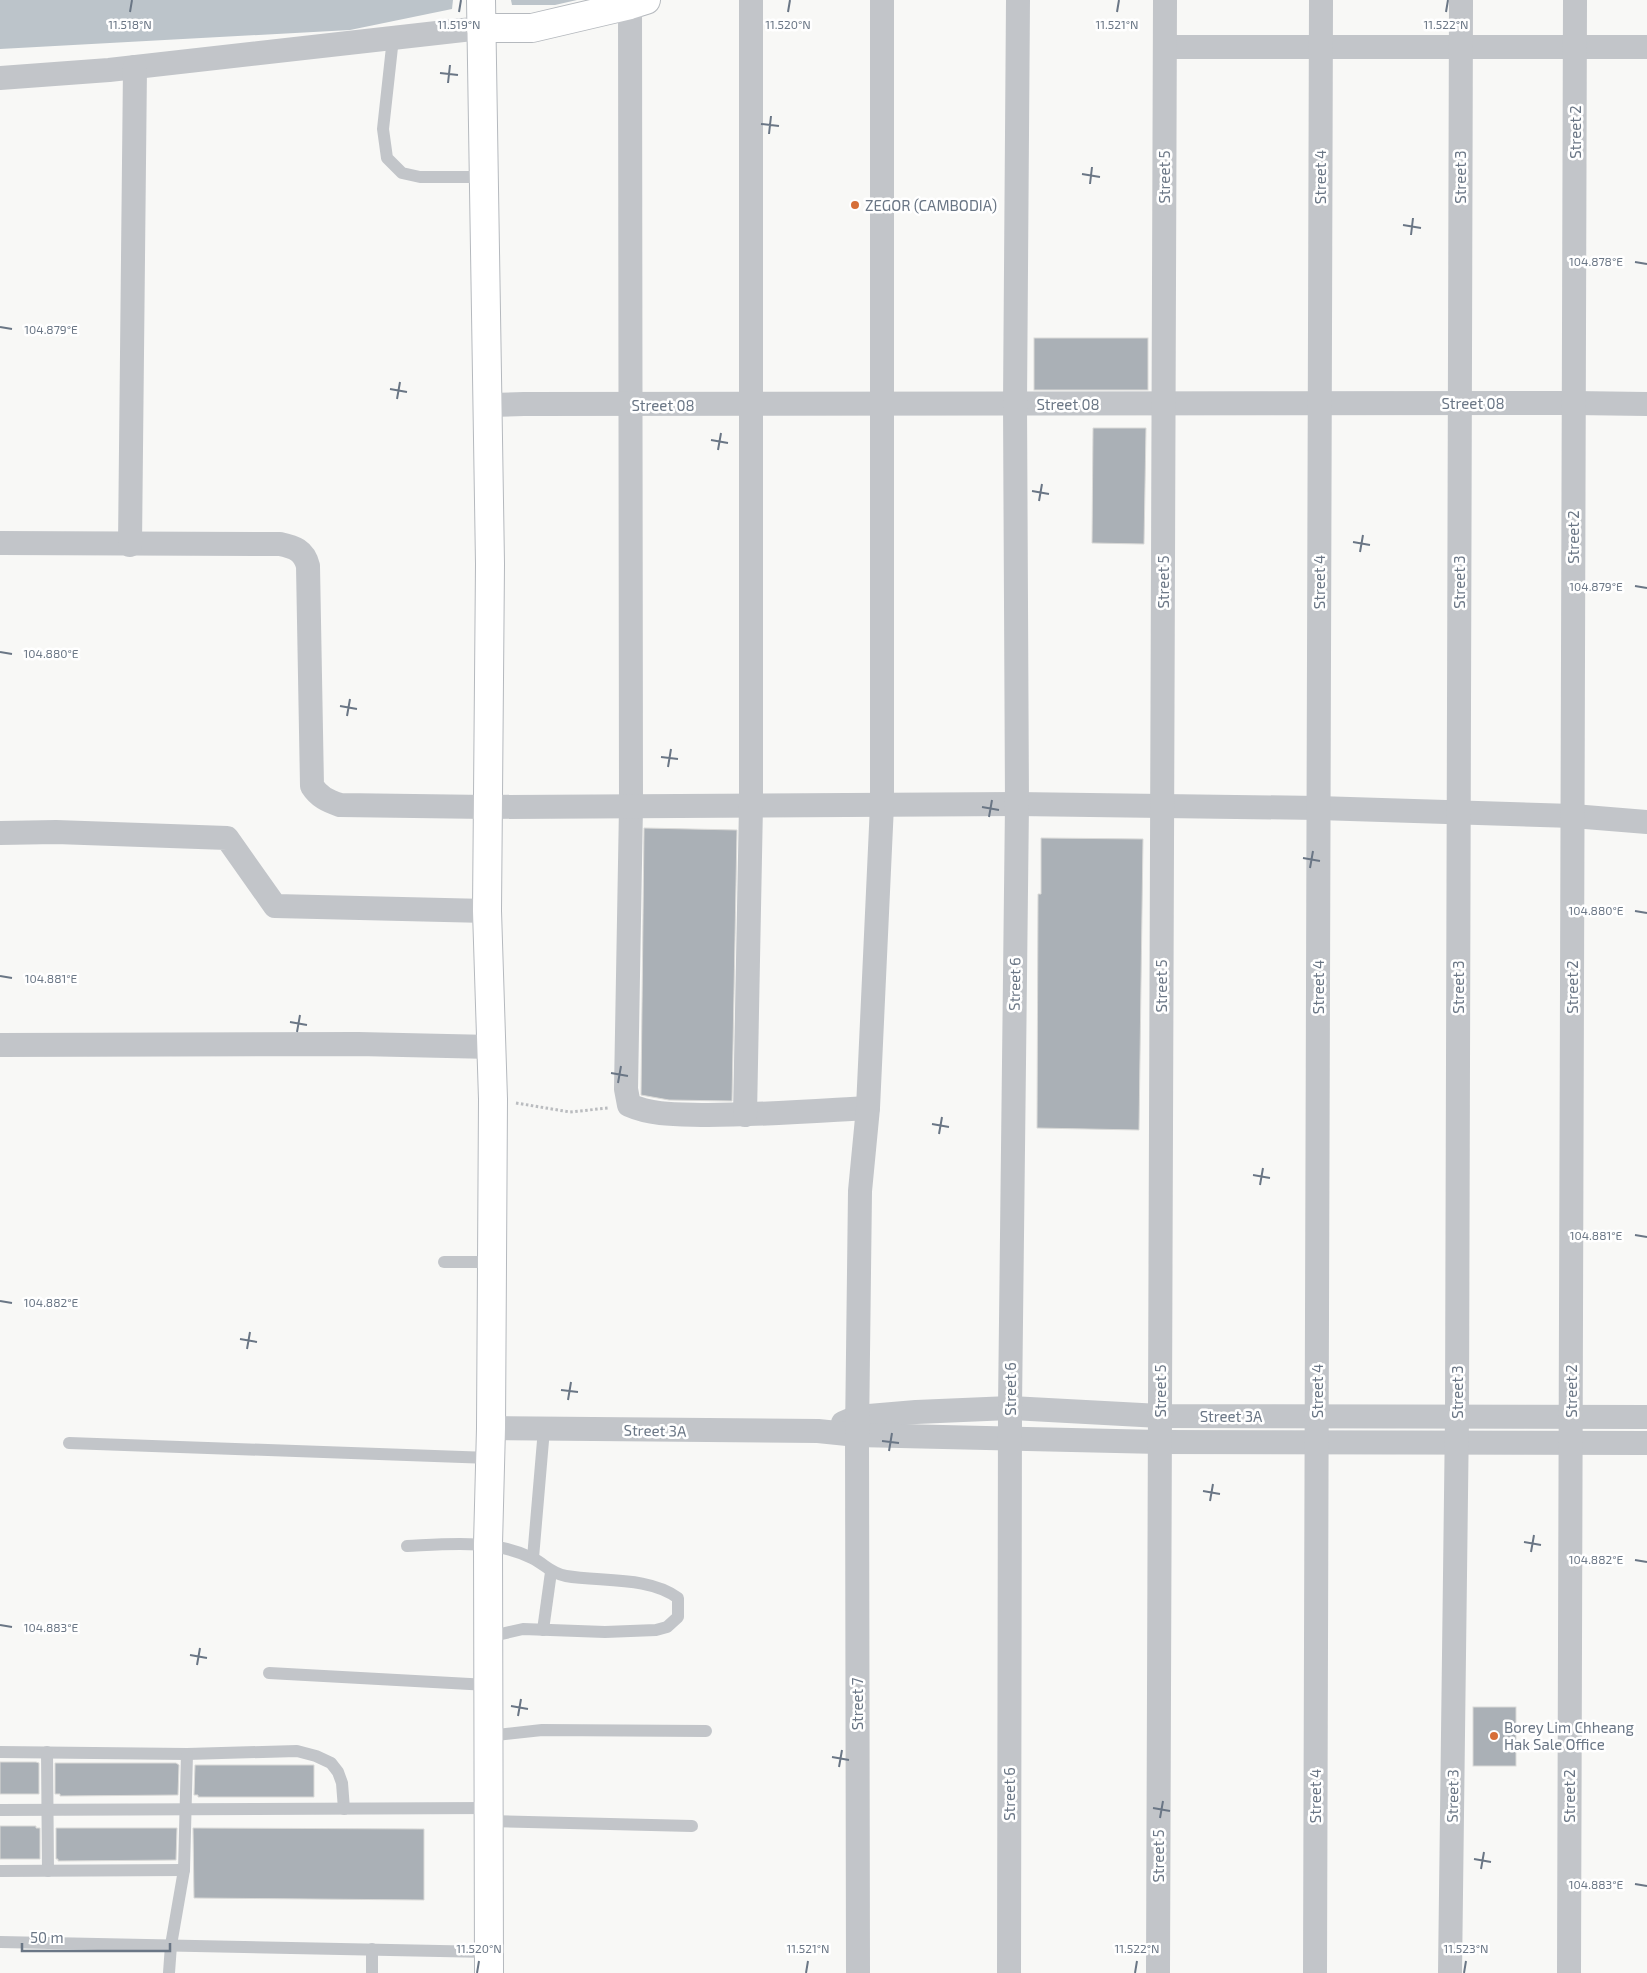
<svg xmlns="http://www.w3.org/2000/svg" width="1647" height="1973" viewBox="0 0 1647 1973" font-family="'Exo 2',sans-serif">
<rect width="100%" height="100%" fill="#f8f8f6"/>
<g fill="#bcc4ca">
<path d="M0,0h453l-1,9 -102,21 -350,19z"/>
<path d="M511,0h66l-22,5h-43z"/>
</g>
<g fill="#aab0b6" stroke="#dadad8">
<rect x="1034" y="338" width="114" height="52"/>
<path d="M1093,428h53l-2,116 -52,-1z"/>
<path d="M644,828l93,2 -5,271 -63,-1 -28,-5z"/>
<path d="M1041,838l102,1 -4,291 -102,-2 1,-234h3z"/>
<rect x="1473" y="1707" width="43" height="59"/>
<path d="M0,1762h36l3,1v31h-39z"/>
<path d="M55,1763h121l3,2 -1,30 -118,1v-2h-5z"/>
<path d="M195,1765h119v32h-116v-2h-4z"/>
<path d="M0,1826h36v2h4v31h-40z"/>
<path d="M56,1828h121l-1,32 -118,1v-2h-2z"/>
<path d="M193,1828l231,1v71l-230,-2z"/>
</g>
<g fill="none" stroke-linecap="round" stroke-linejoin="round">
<g stroke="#b5b9be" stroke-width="30">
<g id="secondary">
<path d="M481,0l9,564 -3,347 6,188 -2,329 -3,116 1,429"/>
<path d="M481,28h51l98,-23 16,-5"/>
</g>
</g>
<path stroke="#babcbf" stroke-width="3" stroke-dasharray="2.5 2.5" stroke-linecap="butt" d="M516,1103l54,9 38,-4"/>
<g stroke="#c2c5c9" stroke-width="12">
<path d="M393,38l-10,91 4,29 15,15 18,4h64"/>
<path d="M444,1262h48"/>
<path d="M69,1443l421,15"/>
<path d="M407,1546c42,-2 86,-7 125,12 13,6 18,15 34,18 34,6 83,0 112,22v19l-11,10 -11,3 -51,2 -82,-3 -35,8"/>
<path d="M533,1558l11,-129"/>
<path d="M543,1630l8,-58"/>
<path d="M269,1673l219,12"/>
<path d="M488,1736l54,-6 164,1"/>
<path d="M0,1752l187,2 110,-3 19,5 15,7 7,9 4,11 2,26"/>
<path d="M47,1752l1,119"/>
<path d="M0,1810l489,-2"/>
<path d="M489,1821l203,5"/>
<path d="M0,1871l184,-1"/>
<path d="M0,1942l489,10"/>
<path d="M169,1973l2,-28 13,-75 3,-116"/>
<path d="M372,1973v-24"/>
</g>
<g stroke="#c2c5c9" stroke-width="24">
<path d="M630,5l1,801 -5,283 3,16c25,11 52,9 79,10 53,0 107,-4 160,-7"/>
<path d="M1165,47h482"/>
<path d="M0,78l109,-8 372,-42"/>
<path d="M489,405l35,-1 1050,-1 73,1"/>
<path d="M0,543l280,1c14,3 24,6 28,22l4,220c7,11 16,15 28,19l147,2 530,-3 301,4 255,8 74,6"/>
<path d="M130,545l5,-478"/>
<path d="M0,833l56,-1 171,6 48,68 212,5"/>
<path d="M0,1045l358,-1 134,3"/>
<path d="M745,1115l6,-310v-805"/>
<path d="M843,1423l14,-6 59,-5 94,-4 150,8 487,1"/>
<path d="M491,1428l327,3 39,4 303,7 487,1"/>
<path d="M858,1973l-1,-538 3,-244 8,-83 14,-303v-805"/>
<path d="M1009,1973l1,-565 7,-604 -2,-400 3,-404"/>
<path d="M1158,1973l7,-1973"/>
<path d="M1315,1973l6,-1973"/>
<path d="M1450,1973l7,-557 4,-1416"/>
<path d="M1569,1973l6,-1973"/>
</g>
<use href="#secondary" stroke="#fff" stroke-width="28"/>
</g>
<path fill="none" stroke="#6a7685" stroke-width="2" d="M130,12l2,-12M459,12l2,-12M788,12l2,-12M1117,12l2,-12M1446,12l2,-12M440,73l18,2M448,83l2,-18M761,124l18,2M769,134l2,-18M1082,174l18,3M1090,184l2,-17M1403,225l18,3M1411,235l2,-17M1635,262l12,2M0,327l12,2M390,389l17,3M397,399l3,-17M711,440l17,3M718,450l3,-17M1032,491l17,3M1039,501l3,-17M1353,542l17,3M1360,552l3,-17M1635,586l12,2M0,652l12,2M340,706l17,3M347,716l3,-17M661,757l17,2M668,767l3,-18M982,807l17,3M989,817l3,-17M1303,858l17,3M1310,868l3,-17M1635,911l12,2M0,976l12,2M290,1022l17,3M297,1032l3,-17M611,1073l17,3M618,1083l3,-17M932,1124l17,3M939,1134l3,-17M1253,1175l17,3M1260,1185l3,-17M1635,1235l12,2M0,1301l12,2M240,1339l17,3M247,1349l3,-17M561,1390l17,2M568,1400l3,-18M882,1441l17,2M889,1451l3,-18M1203,1491l17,3M1210,1501l3,-17M1524,1542l17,3M1531,1552l3,-17M1635,1560l12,2M0,1625l12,2M190,1655l17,3M197,1665l3,-17M511,1706l17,3M518,1716l3,-17M832,1757l17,3M839,1767l3,-17M1153,1808l17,3M1160,1818l3,-17M1474,1859l17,3M1481,1869l3,-17M1635,1884l12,2M477,1973l2,-12M806,1973l2,-12M1135,1973l2,-12M1464,1973l2,-12"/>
<g fill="#d66e38" stroke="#fff" stroke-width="2">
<circle cx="855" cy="205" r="5"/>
<circle cx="1494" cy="1736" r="5"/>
</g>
<g text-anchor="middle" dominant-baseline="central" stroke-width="5" stroke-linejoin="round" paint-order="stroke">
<g font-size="15" fill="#6a7685" stroke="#fff">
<text transform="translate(1575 132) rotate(-90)">Street 2</text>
<text transform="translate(1164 177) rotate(-90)">Street 5</text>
<text transform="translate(1320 177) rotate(-90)">Street 4</text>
<text transform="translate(1460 177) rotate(-90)">Street 3</text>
<text x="1473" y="403">Street 08</text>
<text x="1068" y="404">Street 08</text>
<text x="663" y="405">Street 08</text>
<text transform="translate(1573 537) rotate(-90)">Street 2</text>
<text transform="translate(1163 582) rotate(-90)">Street 5</text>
<text transform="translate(1319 582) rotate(-90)">Street 4</text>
<text transform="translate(1459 582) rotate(-90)">Street 3</text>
<text transform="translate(1014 984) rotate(-89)">Street 6</text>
<text transform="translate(1161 986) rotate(-90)">Street 5</text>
<text transform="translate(1318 987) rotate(-90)">Street 4</text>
<text transform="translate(1458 987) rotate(-90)">Street 3</text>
<text transform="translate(1572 987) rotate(-90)">Street 2</text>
<text transform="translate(1010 1389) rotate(-90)">Street 6</text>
<text transform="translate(1160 1391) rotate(-90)">Street 5</text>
<text transform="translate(1317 1391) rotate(-90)">Street 4</text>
<text transform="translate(1571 1391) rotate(-90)">Street 2</text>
<text transform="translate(1457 1392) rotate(-90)">Street 3</text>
<text x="1231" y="1416">Street 3A</text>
<text transform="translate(655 1430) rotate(1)">Street 3A</text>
<text transform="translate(857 1704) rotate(-90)">Street 7</text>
<text transform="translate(1009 1794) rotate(-90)">Street 6</text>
<text transform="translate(1315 1796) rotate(-90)">Street 4</text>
<text transform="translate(1452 1796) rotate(-89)">Street 3</text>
<text transform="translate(1569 1796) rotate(-90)">Street 2</text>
<text transform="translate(1158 1856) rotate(-90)">Street 5</text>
</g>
<g font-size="15" fill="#6a7685" stroke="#fff" text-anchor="start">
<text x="865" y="205">ZEGOR (CAMBODIA)</text>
<text x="1504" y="1727">Borey Lim Chheang<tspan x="1504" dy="17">Hak Sale Office</tspan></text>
</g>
</g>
<g font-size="12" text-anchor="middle" fill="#6a7685" stroke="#fff" stroke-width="5" stroke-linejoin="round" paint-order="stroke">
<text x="130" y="29">11.518°N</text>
<text x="459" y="29">11.519°N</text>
<text x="788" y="29">11.520°N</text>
<text x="1117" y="29">11.521°N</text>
<text x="1446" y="29">11.522°N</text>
<text x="1596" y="266">104.878°E</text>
<text x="51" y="334">104.879°E</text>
<text x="1596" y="591">104.879°E</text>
<text x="51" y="658">104.880°E</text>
<text x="1596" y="915">104.880°E</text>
<text x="51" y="983">104.881°E</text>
<text x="1596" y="1240">104.881°E</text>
<text x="51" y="1307">104.882°E</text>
<text x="1596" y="1564">104.882°E</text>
<text x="51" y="1632">104.883°E</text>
<text x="1596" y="1889">104.883°E</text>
<text x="479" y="1953">11.520°N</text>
<text x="808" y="1953">11.521°N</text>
<text x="1137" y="1953">11.522°N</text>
<text x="1466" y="1953">11.523°N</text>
</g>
<path d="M22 1943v8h148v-8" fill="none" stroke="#6a7685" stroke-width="2.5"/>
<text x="30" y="1943" font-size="15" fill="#6a7685" stroke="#ffffff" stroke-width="4" paint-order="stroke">50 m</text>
</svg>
